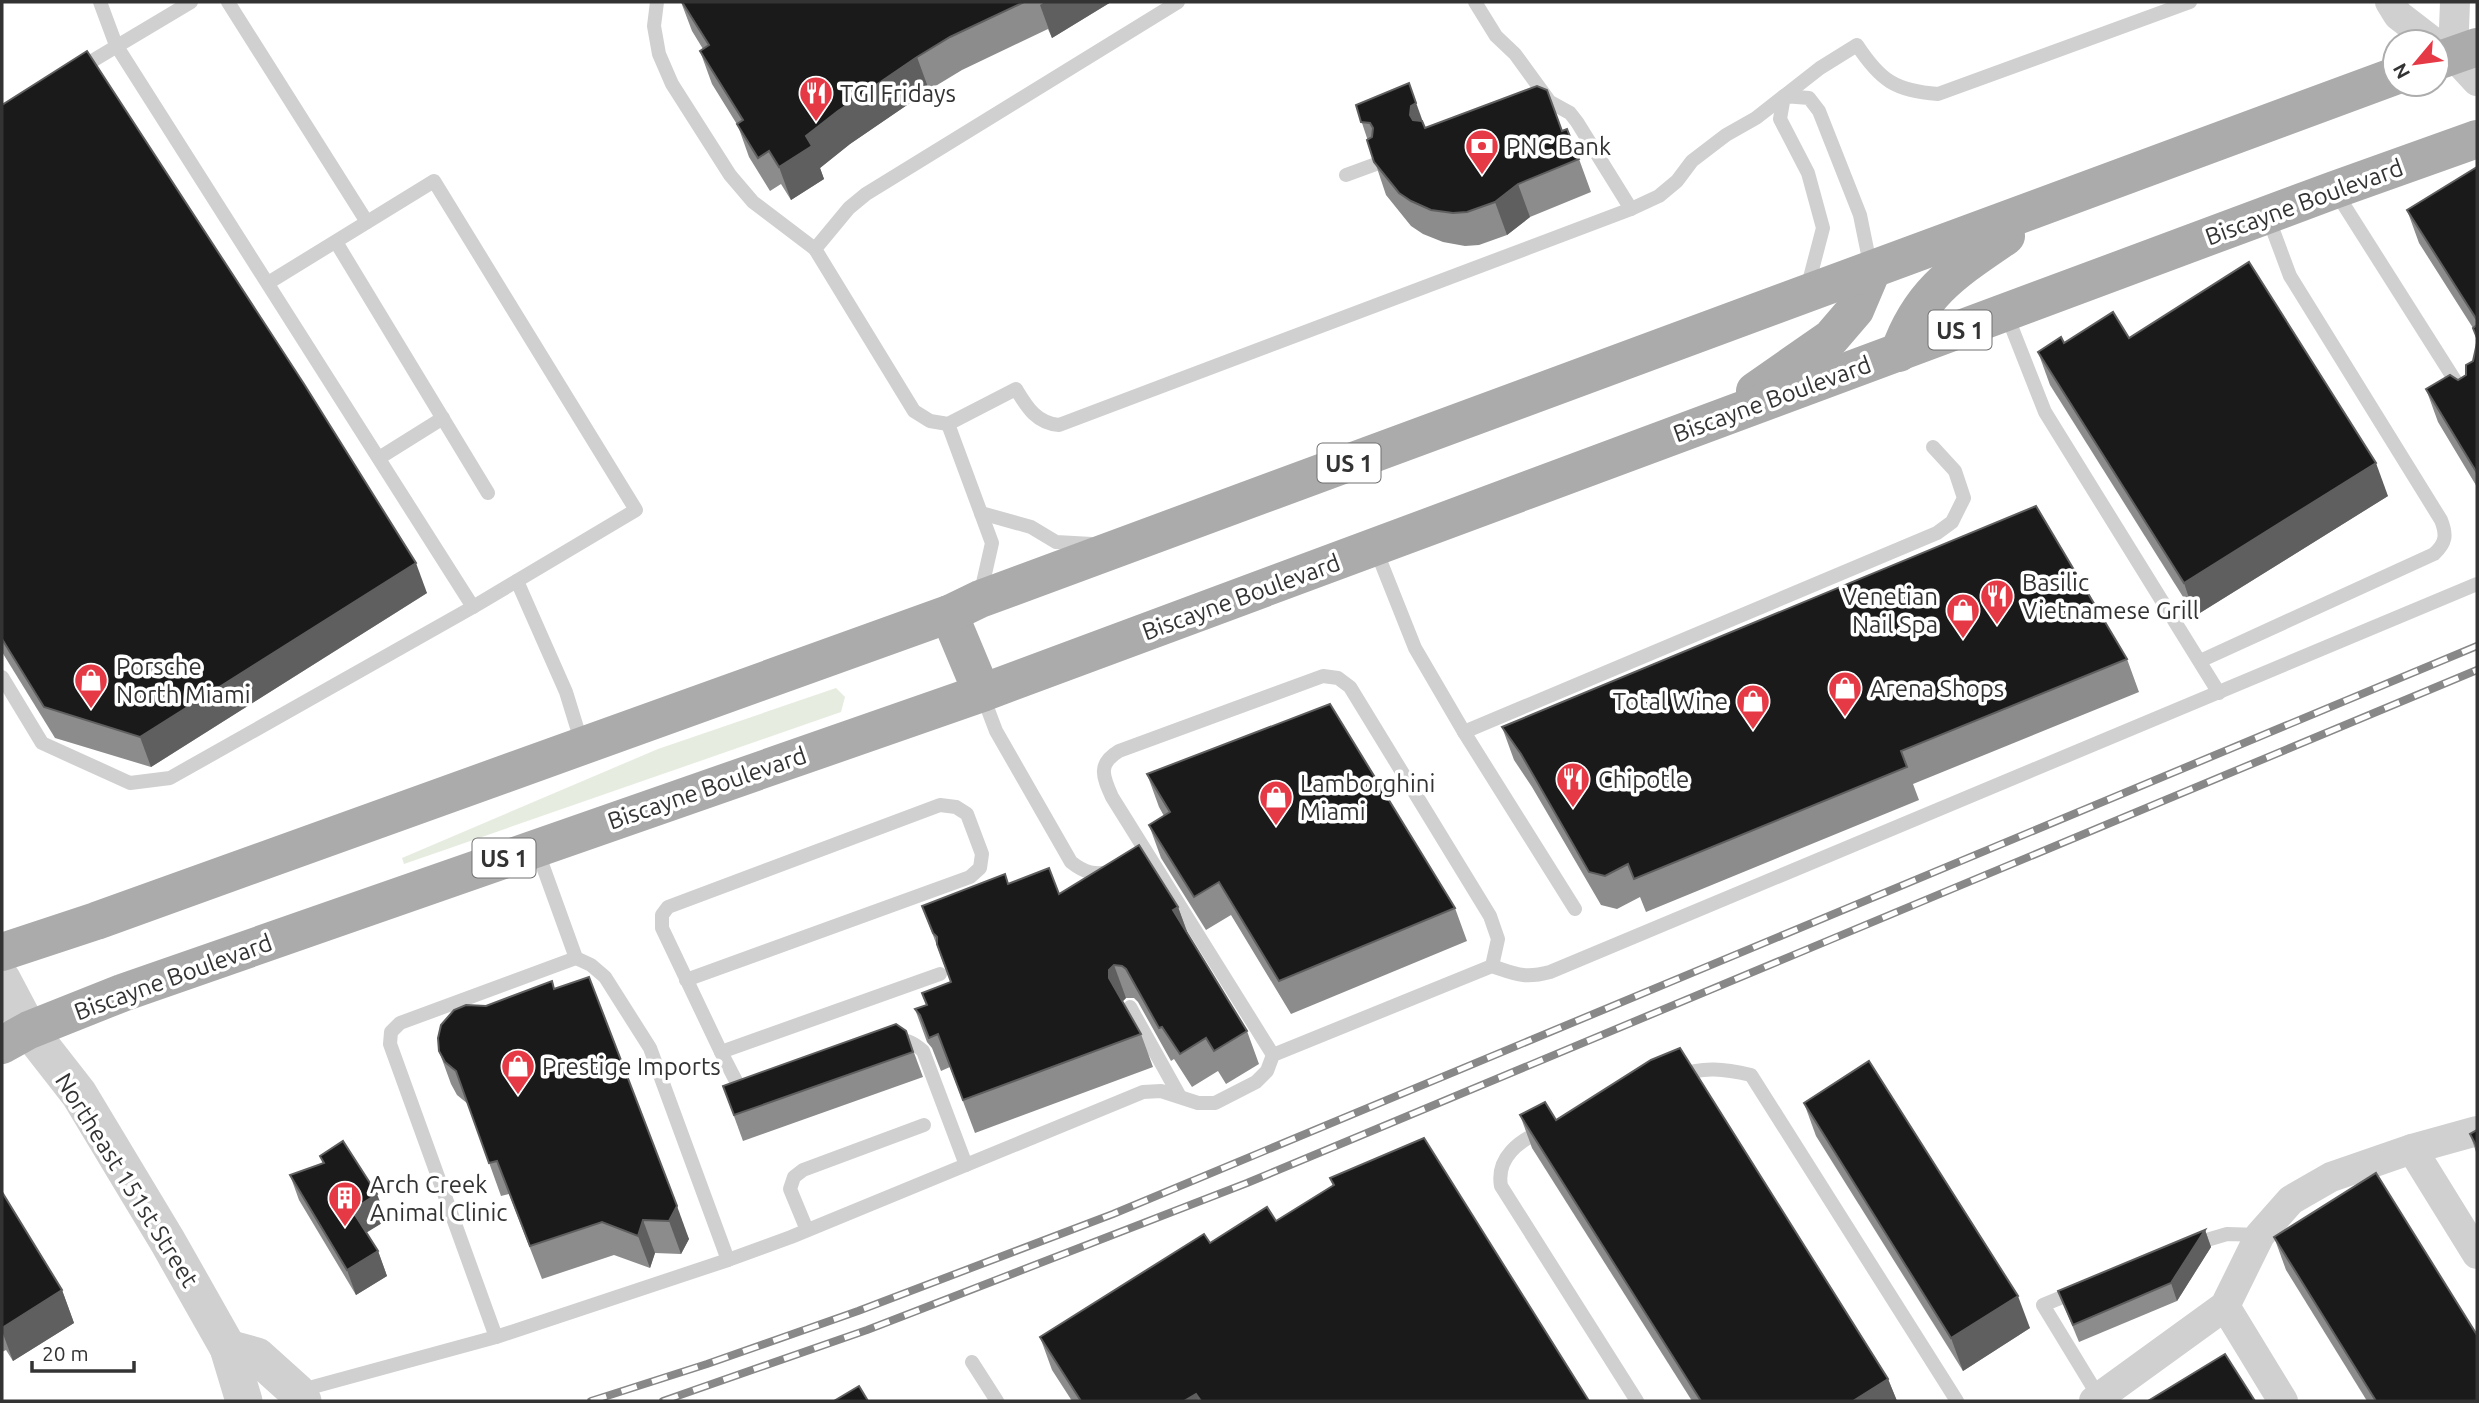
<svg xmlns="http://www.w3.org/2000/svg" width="2479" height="1403" viewBox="0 0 2479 1403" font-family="Ubuntu,sans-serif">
<rect width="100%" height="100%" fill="#fff"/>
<path fill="#e6ecdf" d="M836,688l9,9 -4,15 -437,152 -2,-6 256,-109z"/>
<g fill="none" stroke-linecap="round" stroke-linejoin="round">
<g stroke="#d0d0d0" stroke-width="14">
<path d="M100,2l16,43 357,562"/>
<path d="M228,2l139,220"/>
<path d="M657,2l-3,24 5,28 13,30 58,91 23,27 62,47"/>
<path d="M1178,2l-312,192 -17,14 -34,41 99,162 16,10 18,3 68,-35c11,18 20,34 43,36l572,-216 28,-13 18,-15 15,-20 34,-26 30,-17 64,-50 37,-23c23,35 38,46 81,49l252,-92"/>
<path d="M1475,2l21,34 19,18 35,48 20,11 7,9 54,87"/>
<path d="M77,70l114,-68"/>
<path d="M1346,175l30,-11"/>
<path d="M2335,191l128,202"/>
<path d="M336,242l152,251"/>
<path d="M1807,289l16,-61 -15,-55 -28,-54 4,-23 25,2 10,13 41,104 11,54"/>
<path d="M2006,313l39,99 174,281"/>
<path d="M948,424l44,119 -12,53"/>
<path d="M379,458l64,-40"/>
<path d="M981,513l50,14 25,15 36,2"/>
<path d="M1376,550l39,98 49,84 111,177"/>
<path d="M517,581l49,111 16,52"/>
<path d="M2200,661l234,-107c12,-11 13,-19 7,-34l-151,-244 -22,-59"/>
<path d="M2,677l40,66 88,40 40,-5 303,-171 163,-97 -202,-329 -166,102"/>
<path d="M982,694l14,37 75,131c14,11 23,13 41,10"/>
<path d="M1464,732l473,-199 15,-11 12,-24 -9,-27 -22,-24"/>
<path d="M576,958l15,7 14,12 45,71 78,212"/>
<path d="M686,980l284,-103 10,-9 2,-14 -15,-40 -11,-7 -16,-2 -272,102 -6,8v13l59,124"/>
<path d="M1130,1007l49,88"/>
<path d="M891,1042c13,-5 22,0 32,9l43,114"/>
<path d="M1273,1055l-161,-258c-9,-20 -15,-33 7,-46l204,-75 15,2 12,9 140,229 8,23 -6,27"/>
<path d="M1678,1076c25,-10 47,-7 73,-1l206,326"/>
<path d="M750,1089l-13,-6 -16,-31 219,-78"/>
<path d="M1543,1131c-24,9 -47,27 -42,55l136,215"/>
<path d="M807,1230l-17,-41 4,-12 9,-7 121,-45"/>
<path d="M2190,1245l37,-11 33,1"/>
<path d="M2077,1291l-34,14 56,92"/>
<path d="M496,1337l-106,-293 1,-12 9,-9 176,-65 -39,-108"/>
<path d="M972,1362l25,39"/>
<path d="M298,1391l198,-54 232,-77 63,-23 352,-145 18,-1 37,12h17l41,-21 11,-11 6,-16 219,-89c24,8 32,13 58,6l927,-388"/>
</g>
<g stroke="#d0d0d0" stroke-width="30">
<path d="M2390,2l8,13 35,27"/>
<path d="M2437,45l16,10 24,26"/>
<path d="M2453,55l2,-53"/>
<path d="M2412,1149l65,105"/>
<path d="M2225,1306l58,95"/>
<path d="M2094,1401l131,-95 35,-71 31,-35 40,-23 81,-28 65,-18"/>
</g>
<g stroke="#d0d0d0" stroke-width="37">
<path d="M2,979l27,51 50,64 89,148 60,106 16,53"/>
<path d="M228,1348l29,8 40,36 6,9"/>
</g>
<g stroke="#ababab" stroke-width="38">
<path d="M2437,61l40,-14"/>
<path d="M1899,353c21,-61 56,-82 107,-117"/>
<path d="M1755,391l76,-53 24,-28 17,-40"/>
<path d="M949,614l33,79"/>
<path d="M2,952l94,-31 853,-307 31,-15 1415,-523"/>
<path d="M2,1045l27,-15 93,-37 860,-300 1352,-503 143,-51"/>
</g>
<g stroke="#888" stroke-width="8">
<g id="rail">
<path d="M591,1401l116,-37 151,-53 255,-97 1364,-568"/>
<path d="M663,1401l204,-71 380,-147 1230,-513"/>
</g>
</g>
<use href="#rail" stroke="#fff" stroke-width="5" stroke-dasharray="16" stroke-linecap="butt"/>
</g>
<g fill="#8c8c8c">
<path d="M681,2h430l-59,36 -4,-9 -86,41 -33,20 -79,54 -30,24 4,11 -33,21 -10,-16 -11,7 -21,-34 -11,-31 -26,-42 -12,-33 3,-2 -11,-18z"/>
<path d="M2,105l425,488 -276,174 -96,-29 -53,-86z"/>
<path d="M1356,105l69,23 137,3 17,28 12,33 -61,25 -23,18 -28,10 -14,1 -22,-4 -20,-8 -12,-8 -25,-31z"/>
<path d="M2477,167v173l-4,-12 -54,-85 -12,-33z"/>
<path d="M2129,338l259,158 -193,120 -145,-231 -12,-33 26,-9z"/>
<path d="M2477,343v144l-39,-65 -12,-33 32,-9 8,-5 7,-14z"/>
<path d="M2127,659l12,33 -226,92 6,16 -273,112 -6,-15 -23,12 -16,-4 -69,-118 -18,-27 -12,-33z"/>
<path d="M1147,774l308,134 12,33 -176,73 -60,-99 -25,15 -45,-72 -12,-33 15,-9 -5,-9z"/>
<path d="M1008,884l51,10 119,13 10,27 59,97 12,33 -33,20 -8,-13 -26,16 -18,-28 -3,2 -33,-59 -4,-4h-8l-4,4 19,32 12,33 -178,66 -25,-66 -9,4 -9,-23 -5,-6 -12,-33 11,-4 25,-22 -29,-77z"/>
<path d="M555,989l134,250 -8,15 -26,-1 -5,15 -36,-13 -72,24 -33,-85 -8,2 -33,-92 -11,-9 -6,-11 -12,-33 47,-45z"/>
<path d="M906,1031l17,46 -180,64 -20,-55z"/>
<path d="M1804,1103l226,225 -67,43 -147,-235z"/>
<path d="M1520,1115l36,5 332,259 9,22h-205l-160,-253z"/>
<path d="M2477,1130v25l-7,-21z"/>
<path d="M320,1156l67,64 -21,12 12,19 9,25 -31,19 -57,-95 -9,-25 33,-12z"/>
<path d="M1330,1178l259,223h-517l-20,-31 -12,-33 170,-94 66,-22 57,-35z"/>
<path d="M2,1192l60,98 12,33 -61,38 -7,-11 -4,2z"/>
<path d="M2205,1230l6,17 -34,54 -98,41 -21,-51z"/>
<path d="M2274,1237l203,164h-110l-81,-131z"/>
</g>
<g fill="#5f5f5f">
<path d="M1045,2h66l-59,36 -12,-33z"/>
<path d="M917,57l12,33 -79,54 -30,24 4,11 -33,21 -12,-33 27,-31 32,-25z"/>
<path d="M1409,83l19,53 -5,3 -13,-24z"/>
<path d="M1518,184l12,33 -23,18 -12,-33z"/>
<path d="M2376,463l12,33 -193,120 -11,-33z"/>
<path d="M416,563l11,30 -276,174 -11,-30z"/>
<path d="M1178,907l12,33 -17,-30z"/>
<path d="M1114,965l12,33 -5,5 -12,-25v-8z"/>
<path d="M377,1194l10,26 -26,16 -9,-26z"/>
<path d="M677,1206l12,33 -8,15 -12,-33z"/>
<path d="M643,1220l12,33 -5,15 -12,-32z"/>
<path d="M2205,1230l6,17 -34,54 -6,-18z"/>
<path d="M378,1251l9,25 -31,19 -9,-25z"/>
<path d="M62,1290l12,33 -61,38 -11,-30v-3z"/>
<path d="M2018,1296l12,32 -67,43 -12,-33z"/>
<path d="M1888,1379l9,22h-44z"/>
<path d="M1196,1394l3,7h-15z"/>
</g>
<g fill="#1a1a1a" stroke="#5f5f5f" stroke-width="2">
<path d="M682,2h342l-74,35 -33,20 -79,54 -32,25 6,10 -33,21 -10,-16 -11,7 -21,-34 6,-4 -43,-69 9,-6z"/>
<path d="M87,51l217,333 112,179 -276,174 -96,-30 -42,-68v-534z"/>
<path d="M1409,83l7,20 -5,3 -1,9 3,5 9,1 3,7 112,-42 10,4 15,41 5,-2 12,30 -61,25 -23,18 -28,10 -14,1 -22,-3 -20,-9 -12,-8 -25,-31 -7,-22 5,-3 1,-9 -3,-5 -9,-1 -5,-17z"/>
<path d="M2477,167v153l-70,-110z"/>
<path d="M2249,262l127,201 -192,120 -146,-231 23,-15 3,6 49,-31 16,26z"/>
<path d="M2477,325v13l-4,-10z"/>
<path d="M2477,343v130l-51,-84 24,-14 8,5 8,-5v-10l7,-4z"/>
<path d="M2036,506l91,153 -226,92 6,16 -273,112 -6,-15 -23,12 -16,-4 -68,-118 -19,-27z"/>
<path d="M1330,704l125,204 -176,73 -60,-99 -25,15 -45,-72 21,-13 -23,-38z"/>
<path d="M1139,845l39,62 -5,3 74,121 -33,20 -8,-13 -26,16 -18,-27 -3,1 -33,-59 -4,-3 -8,-1 -5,5v8l32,56 -178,66 -25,-66 -9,4 -9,-23 -5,-6 12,-4 -5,-12 29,-11 -14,-38v-7l-4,-4 -11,-27 83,-32 3,10 41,-16 10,26z"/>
<path d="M589,977l88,229 -8,15 -26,-1 -5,16 -36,-14 -72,24 -33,-85 -8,2 -33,-92 -11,-9 -6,-11 -1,-13 3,-13 13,-15 12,-5 20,1 66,-25 2,8z"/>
<path d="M896,1024l10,7 7,21 -179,63 -11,-29z"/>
<path d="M1680,1048l208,331 -35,22h-152l-181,-286 25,-13 11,18 95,-60z"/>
<path d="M1869,1061l149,235 -67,42 -147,-235z"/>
<path d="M2477,1130v17l-7,-13z"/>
<path d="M1424,1138l165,263h-388l-5,-7 -12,7h-103l-41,-64 164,-103 6,9 57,-36 9,14 58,-36 -4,-7z"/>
<path d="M343,1141l34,53 -25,16 26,41 -31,19 -57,-95 34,-12 -4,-7z"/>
<path d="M2376,1173l101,162v66h-101l-102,-164z"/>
<path d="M2,1192l60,98 -60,38z"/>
<path d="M2205,1230l-34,53 -98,42 -15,-34z"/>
<path d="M2225,1354l30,47h-107z"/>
<path d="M859,1386l9,15h-34z"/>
</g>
<defs>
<g id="restaurant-pin" transform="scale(1.75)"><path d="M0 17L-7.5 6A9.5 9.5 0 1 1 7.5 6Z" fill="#e63946" stroke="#fff"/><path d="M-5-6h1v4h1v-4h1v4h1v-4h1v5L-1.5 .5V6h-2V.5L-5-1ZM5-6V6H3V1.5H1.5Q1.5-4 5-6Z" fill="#fff"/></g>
<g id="bank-pin" transform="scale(1.75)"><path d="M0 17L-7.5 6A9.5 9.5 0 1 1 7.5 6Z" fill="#e63946" stroke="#fff"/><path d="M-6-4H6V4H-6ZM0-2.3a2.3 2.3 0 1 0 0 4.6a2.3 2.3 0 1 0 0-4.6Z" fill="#fff"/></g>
<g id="shop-pin" transform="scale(1.75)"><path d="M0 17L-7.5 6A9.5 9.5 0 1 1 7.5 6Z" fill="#e63946" stroke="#fff"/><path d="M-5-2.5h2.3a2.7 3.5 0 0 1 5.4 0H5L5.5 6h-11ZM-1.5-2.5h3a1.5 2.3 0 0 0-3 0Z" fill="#fff"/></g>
<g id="building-pin" transform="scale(1.75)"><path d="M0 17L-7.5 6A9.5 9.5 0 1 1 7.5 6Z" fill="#e63946" stroke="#fff"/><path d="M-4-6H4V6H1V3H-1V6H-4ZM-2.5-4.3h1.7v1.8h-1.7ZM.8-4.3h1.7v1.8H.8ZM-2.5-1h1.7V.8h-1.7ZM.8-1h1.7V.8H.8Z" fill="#fff"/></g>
</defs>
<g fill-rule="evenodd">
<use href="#restaurant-pin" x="816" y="93"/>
<use href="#bank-pin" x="1482" y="146"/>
<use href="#restaurant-pin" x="1997" y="596"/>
<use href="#shop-pin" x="1963" y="610"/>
<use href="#shop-pin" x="91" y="680"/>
<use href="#shop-pin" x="1845" y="688"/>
<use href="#shop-pin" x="1753" y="701"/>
<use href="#restaurant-pin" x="1573" y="779"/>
<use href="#shop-pin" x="1276" y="797"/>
<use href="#shop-pin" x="518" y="1066"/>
<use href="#building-pin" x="345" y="1198"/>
</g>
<g text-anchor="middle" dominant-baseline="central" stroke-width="7" stroke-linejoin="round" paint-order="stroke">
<g fill="#fff" stroke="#707070" stroke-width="2">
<rect x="1928.5" y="310.5" width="63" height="39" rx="5"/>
<rect x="1317.5" y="443.5" width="63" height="39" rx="5"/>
<rect x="472.5" y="838.5" width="63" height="39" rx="5"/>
</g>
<g font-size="23" font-weight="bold" fill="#333">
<text x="1960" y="330">US 1</text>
<text x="1349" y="463">US 1</text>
<text x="504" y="858">US 1</text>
</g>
<g font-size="24" fill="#333" stroke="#fff" text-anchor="start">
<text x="840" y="93">TGI Fridays</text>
<text x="1506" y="146">PNC Bank</text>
<text x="2022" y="582">Basilic<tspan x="2022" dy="28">Vietnamese Grill</tspan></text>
<text x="1938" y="596" text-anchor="end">Venetian<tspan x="1938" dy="28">Nail Spa</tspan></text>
<text x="116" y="666">Porsche<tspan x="116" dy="28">North Miami</tspan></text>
<text x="1870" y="688">Arena Shops</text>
<text x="1728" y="701" text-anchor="end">Total Wine</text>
<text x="1598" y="779">Chipotle</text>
<text x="1300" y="783">Lamborghini<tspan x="1300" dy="28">Miami</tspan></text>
<text x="542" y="1066">Prestige Imports</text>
<text x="370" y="1184">Arch Creek<tspan x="370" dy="28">Animal Clinic</tspan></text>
</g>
<g font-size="24" fill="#333" stroke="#fff">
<text transform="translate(2304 202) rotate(-20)">Biscayne Boulevard</text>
<text transform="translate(1772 399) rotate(-20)">Biscayne Boulevard</text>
<text transform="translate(1241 597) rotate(-20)">Biscayne Boulevard</text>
<text transform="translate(707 788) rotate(-19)">Biscayne Boulevard</text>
<text transform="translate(173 977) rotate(-20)">Biscayne Boulevard</text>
<text transform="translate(127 1180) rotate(58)">Northeast 151st Street</text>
</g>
</g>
<rect width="2479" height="1403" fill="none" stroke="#333333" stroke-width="7"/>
<g transform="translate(2416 63) rotate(241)"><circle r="33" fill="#ffffff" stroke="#adadad" stroke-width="2"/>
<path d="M0-5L12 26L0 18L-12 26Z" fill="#e63946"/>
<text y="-10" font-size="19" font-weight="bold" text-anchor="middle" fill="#333333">N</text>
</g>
<path d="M32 1361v10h102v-10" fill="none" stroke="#333333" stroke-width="3.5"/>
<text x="42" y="1361" font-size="21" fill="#333333" stroke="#ffffff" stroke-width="5" paint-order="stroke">20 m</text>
</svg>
